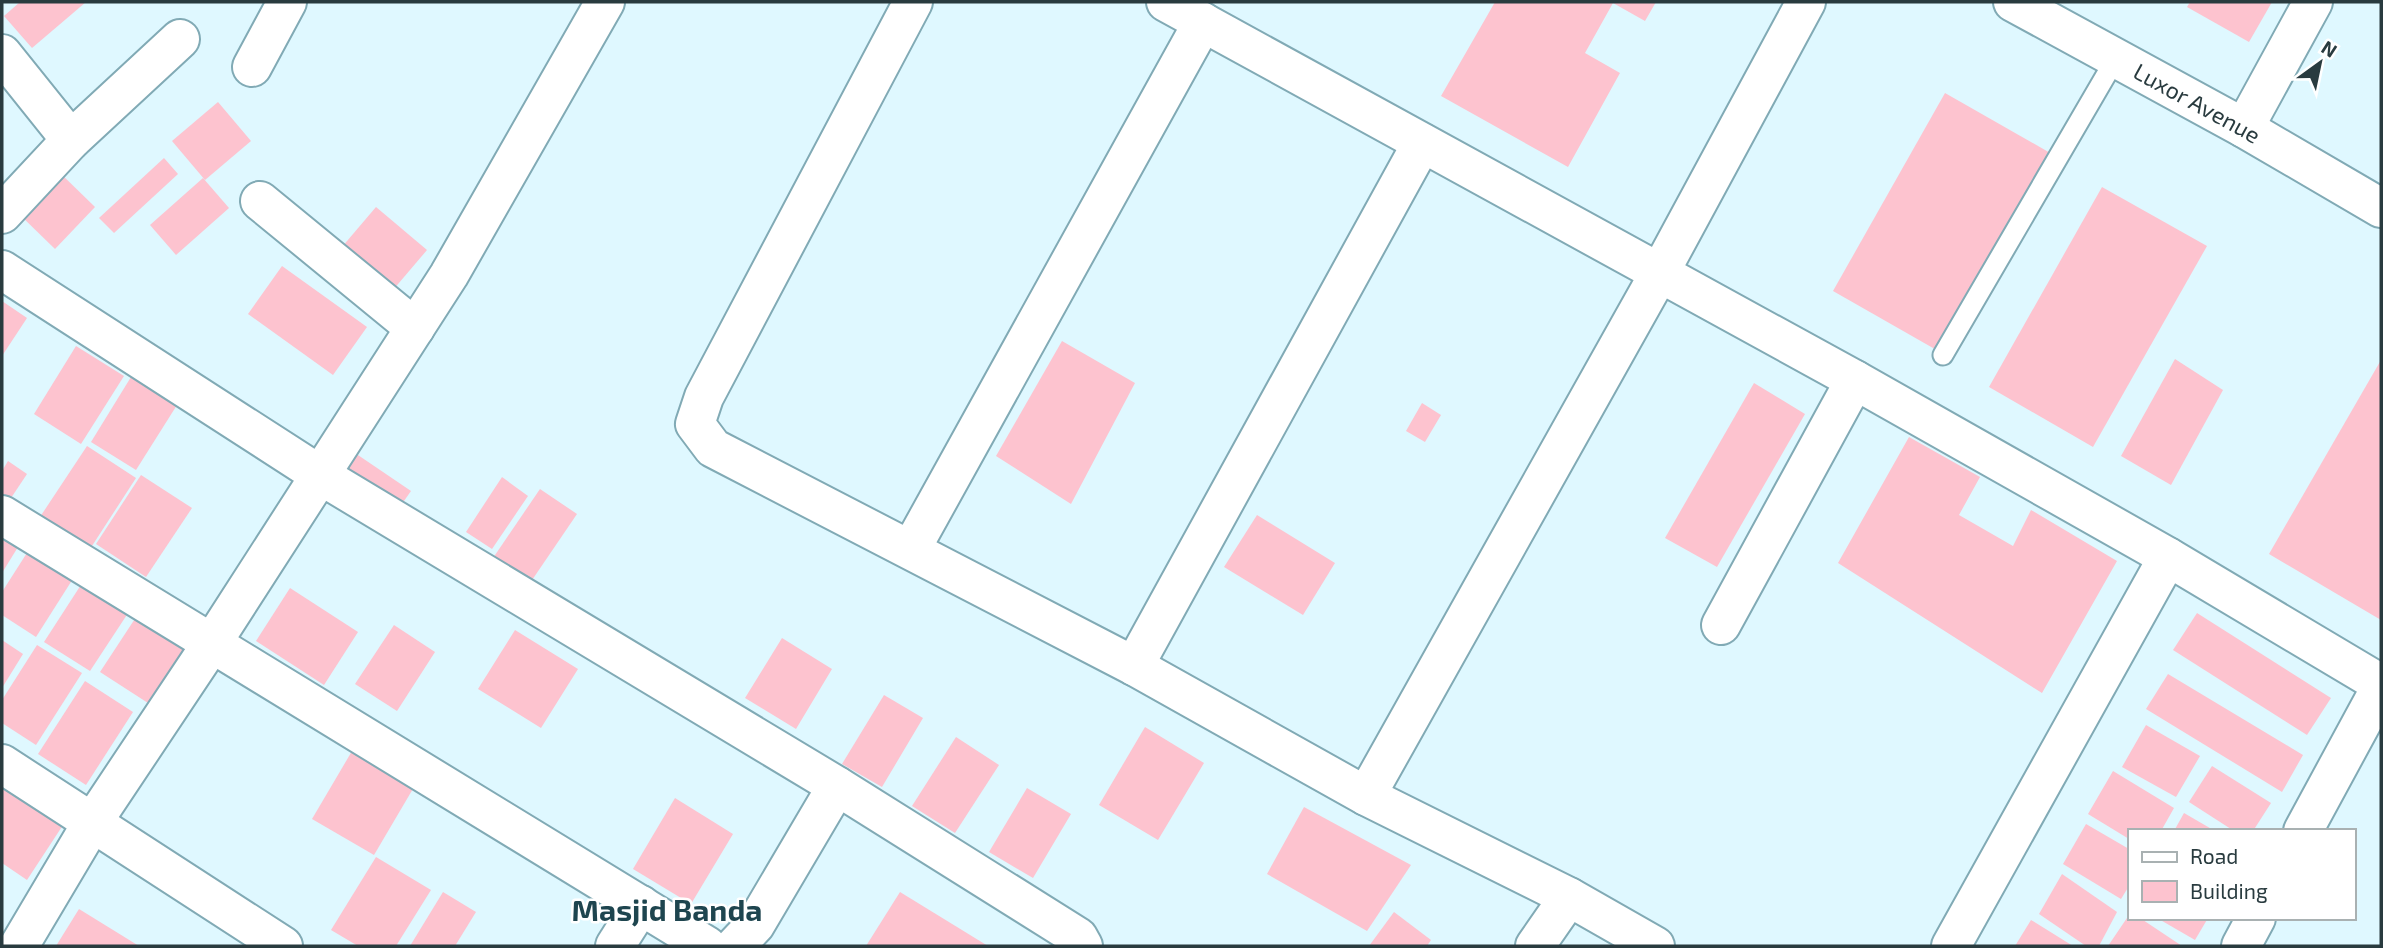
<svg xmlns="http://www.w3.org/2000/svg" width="2383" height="948" viewBox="0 0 2383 948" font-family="'Exo 2',sans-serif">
<rect width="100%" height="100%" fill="#dff8ff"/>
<g fill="#fdc3cf">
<path d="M20,2h66l-54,46 -28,-32z"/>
<path d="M1495,2h161l-11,19 -32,-18 -28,50 35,20 -52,94 -127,-71z"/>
<path d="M2190,2h82l-23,40 -62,-35z"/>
<path d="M1945,93l107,61 -112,198 -107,-61z"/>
<path d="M218,102l33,39 -46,39 -33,-39z"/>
<path d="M164,158l14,16 -64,59 -15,-15z"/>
<path d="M57,170l38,37 -40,42 -38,-37z"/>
<path d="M203,178l26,30 -53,47 -26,-30z"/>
<path d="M2102,187l105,59 -114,201 -104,-60z"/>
<path d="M376,207l51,43 -40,47 -51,-43z"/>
<path d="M282,266l85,61 -34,48 -85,-61z"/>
<path d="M2,301l25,17 -25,38z"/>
<path d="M1062,341l73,42 -64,121 -75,-48z"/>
<path d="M76,346l48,30 -43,68 -47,-30z"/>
<path d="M2175,359l48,31 -52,95 -50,-29z"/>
<path d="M2381,360v260l-112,-66z"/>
<path d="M131,377l46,28 -41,65 -45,-28z"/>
<path d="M1754,383l51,31 -88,153 -52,-29z"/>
<path d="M1422,403l19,12 -16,27 -19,-11z"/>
<path d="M1909,437l71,40 -21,38 54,31 18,-36 86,51 -75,132 -204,-130z"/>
<path d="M87,446l49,32 -46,71 -50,-32z"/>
<path d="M352,451l59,40 -12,17 -59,-40z"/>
<path d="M8,461l19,13 -18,27 -7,-4v-26z"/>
<path d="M141,475l51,33 -46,69 -50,-33z"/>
<path d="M502,477l26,19 -36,53 -26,-17z"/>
<path d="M540,489l37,25 -49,72 -37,-25z"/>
<path d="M1257,515l78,48 -32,52 -79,-48z"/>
<path d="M2,536l16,11 -16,26z"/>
<path d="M32,545l44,29 -40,63 -34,-22v-23z"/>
<path d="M88,574l46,30 -44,67 -46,-29z"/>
<path d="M290,588l68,44 -34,53 -68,-44z"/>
<path d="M142,608l48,32 -42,63 -48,-31z"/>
<path d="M2197,613l134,85 -24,37 -134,-85z"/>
<path d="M394,625l41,27 -38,59 -42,-27z"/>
<path d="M515,630l63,39 -37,59 -63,-39z"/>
<path d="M782,638l50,31 -36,60 -51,-31z"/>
<path d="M2,640l21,14 -21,34z"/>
<path d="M37,645l45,28 -46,72 -34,-22v-23z"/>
<path d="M2168,674l135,81 -21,37 -136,-83z"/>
<path d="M85,681l48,31 -47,73 -48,-31z"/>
<path d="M884,695l39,23 -41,69 -40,-23z"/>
<path d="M2146,725l54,31 -24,41 -54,-30z"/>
<path d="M1145,727l59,36 -46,77 -59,-35z"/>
<path d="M956,737l43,28 -44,68 -43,-27z"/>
<path d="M355,746l62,36 -43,73 -62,-36z"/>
<path d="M2212,766l59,37 -18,28h-19l-45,-29z"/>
<path d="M2113,771l61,37 -13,23h-32v8l-41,-25z"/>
<path d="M2,781l63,41 -38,58 -25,-17z"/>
<path d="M1027,788l44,26 -38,64 -44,-26z"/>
<path d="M675,798l58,36 -42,70 -58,-35z"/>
<path d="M1304,807l107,58 -44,66 -100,-57z"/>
<path d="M2184,813l31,18h-41z"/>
<path d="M2086,824l43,25v37l-8,13 -58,-35z"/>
<path d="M376,857l55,33 -35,56h-38l-27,-16z"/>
<path d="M2062,874l55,38 -18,34h-13l-47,-32z"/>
<path d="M443,892l33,20 -21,34h-45z"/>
<path d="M900,892l88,54h-122z"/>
<path d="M79,909l60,37h-83z"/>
<path d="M1394,912l37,28 -4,6h-58z"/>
<path d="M2129,915v3h11l42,28h-74z"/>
<path d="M2157,918h51l-13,22z"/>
<path d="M2031,920l42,26h-58z"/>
</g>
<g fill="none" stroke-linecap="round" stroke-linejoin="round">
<g stroke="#81aab5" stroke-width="23">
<path id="lane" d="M1943,355l173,-297"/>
</g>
<g stroke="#81aab5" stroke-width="42">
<g id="street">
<path d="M913,2l-209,395 -9,27 18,24 421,218 232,130 203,101 86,49"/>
<path d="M1166,2l689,378 313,177 213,127"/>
<path id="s1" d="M2013,2l231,126 137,80"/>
<path d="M2,54l69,86"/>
<path d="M252,67l35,-65"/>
<path d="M2244,128l69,-126"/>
<path d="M260,201l155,127"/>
<path d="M2,214l69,-74 109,-101"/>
<path d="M2,270l318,205 517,311 241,151 5,9"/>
<path d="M2,515l705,431"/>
<path d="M911,549l292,-527"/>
<path d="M1721,625l134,-245"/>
<path d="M1134,666l288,-523"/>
<path d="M2,764l281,182"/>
<path d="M1366,796l294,-524 146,-270"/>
<path d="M2303,831l78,-144"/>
<path d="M19,946l73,-123 120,-180 237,-368 156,-273"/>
<path d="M615,946l26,-41"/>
<path d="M735,946l20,-21 82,-139"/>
<path d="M1535,946l34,-49"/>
<path d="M1951,946l217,-389"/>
<path d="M2241,946l15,-28"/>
</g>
</g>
<use href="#lane" stroke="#fff" stroke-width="19"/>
<use href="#street" stroke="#fff" stroke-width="38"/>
</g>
<g text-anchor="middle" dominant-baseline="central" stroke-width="5" stroke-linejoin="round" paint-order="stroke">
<g font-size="23" fill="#293b3f" stroke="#fff">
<text stroke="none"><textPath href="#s1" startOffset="210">Luxor Avenue</textPath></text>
</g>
<g font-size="30" font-weight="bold" fill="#1e454f" stroke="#fff">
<text x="667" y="909">Masjid Banda</text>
</g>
</g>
<rect width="2383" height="948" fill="none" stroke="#293b3f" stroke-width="7"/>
<rect x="2128" y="829" width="228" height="91" fill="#ffffff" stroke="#a9b1b2" stroke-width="2"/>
<rect x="2142" y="852" width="35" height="10" fill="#ffffff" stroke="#a9b1b2" stroke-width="2"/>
<text x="2190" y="864" font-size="21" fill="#293b3f">Road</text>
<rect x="2142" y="881" width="35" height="21" fill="#fdc3cf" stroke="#a9b1b2" stroke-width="2"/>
<text x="2190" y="899" font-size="21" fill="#293b3f">Building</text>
<g transform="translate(2320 63) rotate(33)" stroke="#ffffff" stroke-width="5" paint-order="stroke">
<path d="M0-5L12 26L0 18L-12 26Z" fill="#293b3f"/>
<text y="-10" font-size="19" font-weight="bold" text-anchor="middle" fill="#293b3f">N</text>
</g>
</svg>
